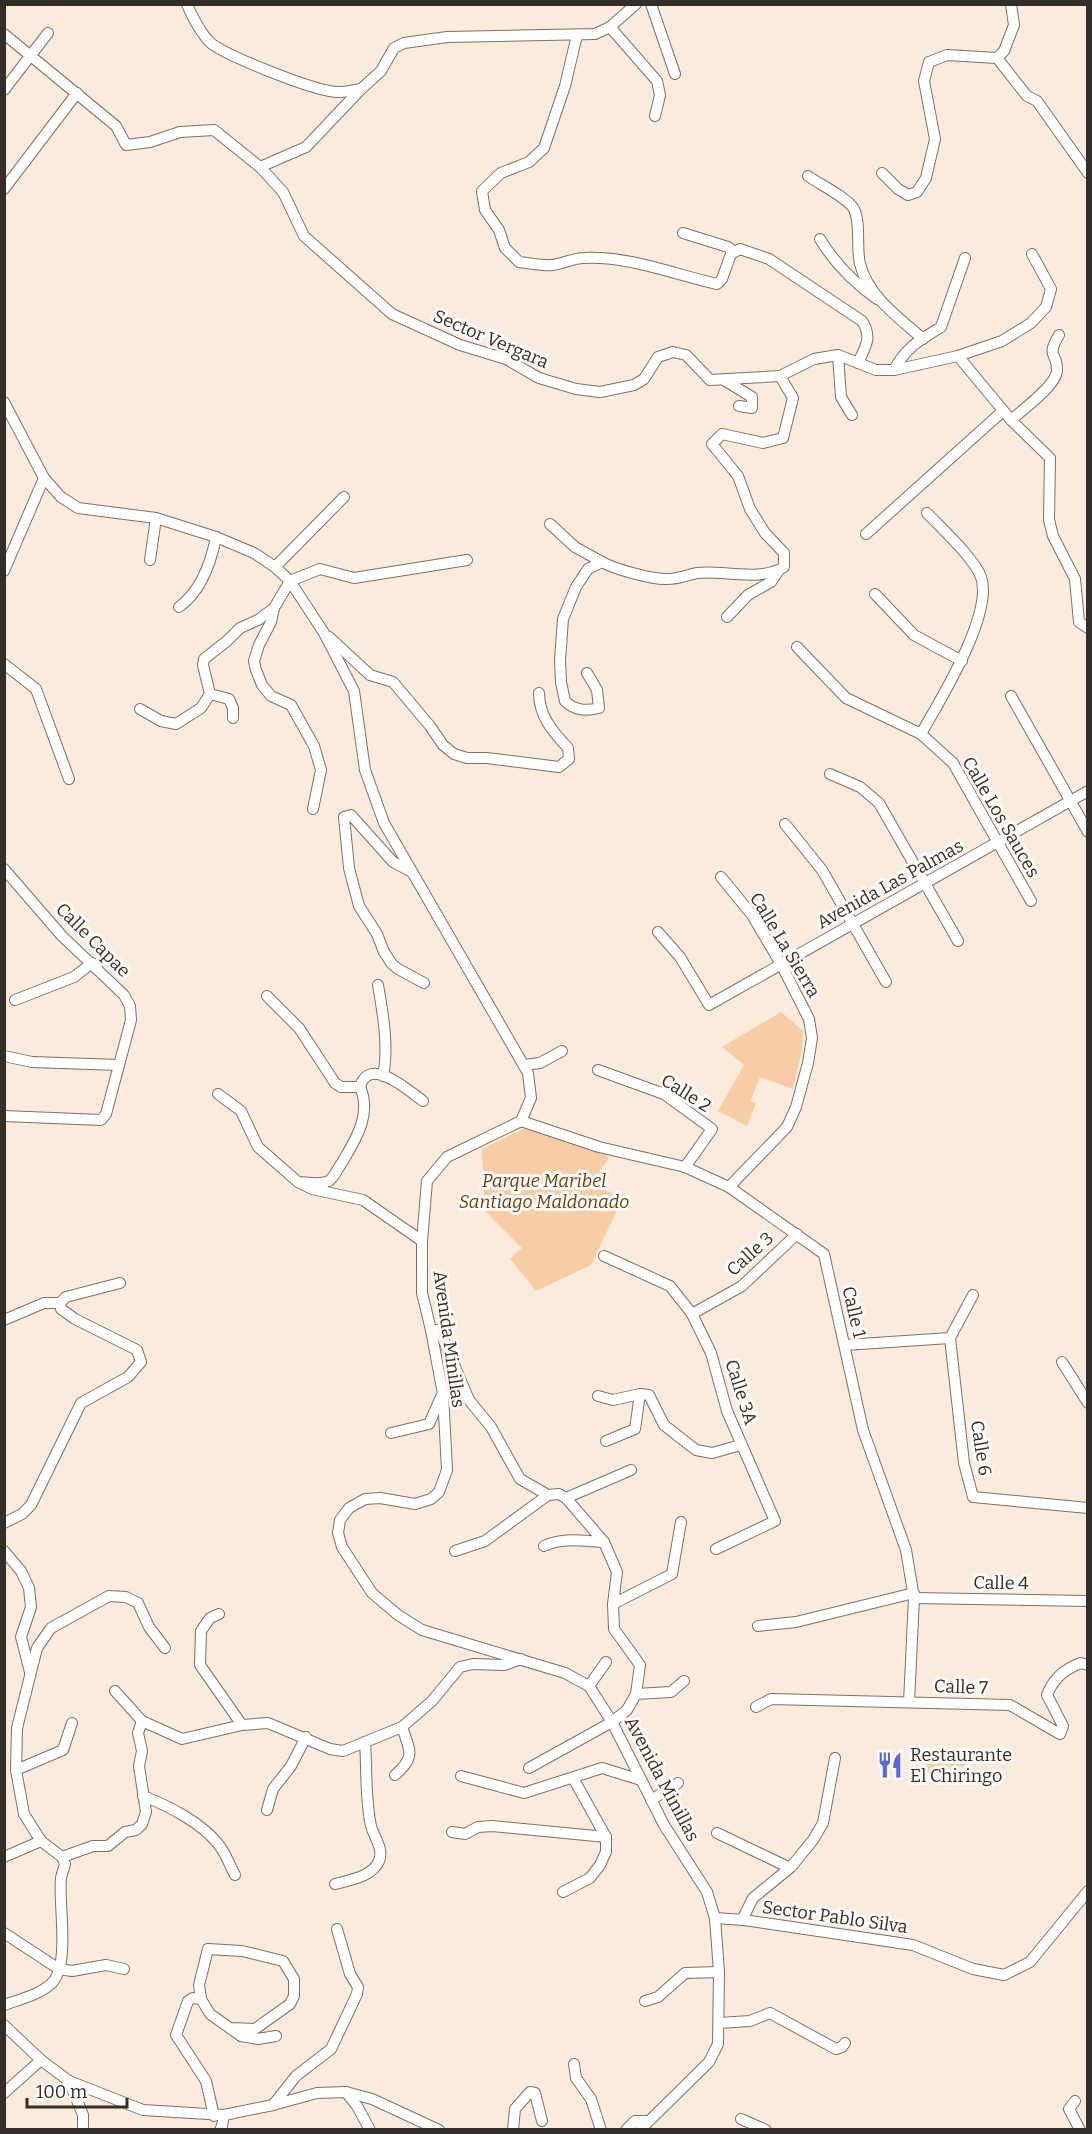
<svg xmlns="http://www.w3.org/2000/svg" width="1092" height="2134" viewBox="0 0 1092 2134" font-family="Bitter,serif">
<rect width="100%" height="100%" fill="#faebdd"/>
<g fill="#f7cda5">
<path d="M781,1012l22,19 -1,18 -9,40 -33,-12 -10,24 6,2 -9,23 -29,-15 26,-46 -22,-18z"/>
<path d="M527,1127l74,25 8,6 -9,12 -1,16 23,14 -31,65 -55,26 -26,-32 12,-11 -37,-37 -3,-62z"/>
<path d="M945,1753v3l19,-1 1,11 -19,1v6l-21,1v-20z"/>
</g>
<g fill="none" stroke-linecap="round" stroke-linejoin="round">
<g stroke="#7e7165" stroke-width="12">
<g id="minor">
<path d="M187,4c4,11 16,33 25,40 18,13 104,48 126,48 8,0 16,-2 23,-3"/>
<path d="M651,4l24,70"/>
<path d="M610,27l47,54 3,14 -5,21"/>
<path d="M4,34l112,92 10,19 24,-3 30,-10 34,-2 46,37 23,25 21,44 88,78 68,31 46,14 33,19 37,11 24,3 34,-7 10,-6 14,-22 15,-5 13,3 24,25 70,-4 34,-17 24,-4 38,15h18l64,-14 44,-15 29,-18 15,-16 5,-18 -19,-35"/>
<path d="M577,35l-12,51 -21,62 -15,14 -28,11 -19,18 3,19 14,20 6,18 14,14c11,1 23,4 33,3 11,-1 21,-7 32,-7 46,-2 89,16 133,26l5,-5 9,-25 9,-5 29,10 93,62c11,17 3,26 -4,42"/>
<path d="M997,58l30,38 10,5 51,72"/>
<path d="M997,58l7,-7 10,-26 -3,-21"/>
<path d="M4,90l44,-57"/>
<path d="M260,167l46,-20 55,-58 20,-18 13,-23 10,-5 43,-6 148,-3 15,-7 26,-23"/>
<path d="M882,173l16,16 10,6 9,-3 9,-14 9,-39 -11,-58 5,-19 18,-7 50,3"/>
<path d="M808,176c11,8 40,22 46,33 7,14 2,39 6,55 8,32 39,54 63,75"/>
<path d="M4,189l73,-96"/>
<path d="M683,233l45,14 5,4"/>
<path d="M820,239c15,25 33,43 57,60"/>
<path d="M838,355l3,42 11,18"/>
<path d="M958,356l53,64 39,38 -1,62 4,16 22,43 4,43 9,6"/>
<path d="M894,370c12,-23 26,-30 47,-43l24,-69"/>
<path d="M724,380l28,17v11l-13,-2"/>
<path d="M4,402l40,76 17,19 17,11 78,10 60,19 38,16 21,14 15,14 34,52 30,58 11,79 19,53 144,250 3,25 -10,23 -74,36 -20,24 -5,60v52l9,37 12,64 4,76 -8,22 -8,7 -16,5 -35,-6 -15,1 -16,9 -9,12 -2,13 4,14 30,46 26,22 24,15 143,43 24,13 23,36 52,103 43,67 8,26 4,54 -1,72 -9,18 -69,68"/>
<path d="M1011,420c11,-10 45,-34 46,-49 1,-20 -12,-12 2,-36"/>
<path d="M550,524l25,23 27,15"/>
<path d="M866,534l137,-123"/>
<path d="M150,560l6,-42"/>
<path d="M275,567l69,-70"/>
<path d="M4,571l40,-93"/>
<path d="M875,594l39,41 48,26"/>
<path d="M179,607c22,-16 32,-44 37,-70"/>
<path d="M274,608l-3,14 -12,23 -5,16 2,9 6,15 9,11 20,9 23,41 7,24 -8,39"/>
<path d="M727,617l21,-22 23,-13 8,-12"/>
<path d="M329,637l41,38 23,7 37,44 13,19 11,9 13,4h20l72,9 10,-8 -1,-11c-15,-16 -29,-32 -29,-55"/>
<path d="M797,647l49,51 75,36 32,29 78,138"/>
<path d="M4,664l32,25 33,90"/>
<path d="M587,673l10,17 2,18c-13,3 -24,3 -34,-7l-4,-19 -1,-22 3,-41 13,-32 12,-18 14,-7c12,7 49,17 63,17 10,1 22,-4 32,-6 26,-3 63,9 87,-6v-14l-19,-20 -15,-24 -12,-33 -26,-32 10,-10 41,9 20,-5 10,-40 -13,-22"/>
<path d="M210,694l19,5 4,9v10"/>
<path d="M1011,696l77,136"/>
<path d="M140,709l21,12 15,3 25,-16 9,-14 -7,-29 1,-6 23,-18 13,-13 18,-8 16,-12 16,-27 30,-12 34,9 113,-18"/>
<path d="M921,734c19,-34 73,-120 60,-157 -7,-19 -39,-48 -54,-64"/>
<path d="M830,774l30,13 19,16 79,138"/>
<path d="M785,824l37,46 64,112"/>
<path d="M4,869l58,67 62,59 6,11 1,14 -25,94 -5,6 -97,-4"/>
<path d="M412,872l-19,-10 -42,-47 -7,2 5,51 10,38 18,28 7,18 8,12 6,5 26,14"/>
<path d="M721,877l31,38 29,49 28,55 3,19 -4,25 -12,44 -9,20 -58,60"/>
<path d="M658,932l22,25 29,48 379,-214"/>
<path d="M378,985c5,29 11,62 5,91"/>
<path d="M267,996l32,32 36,55 6,4h19c12,27 -4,52 -17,74 -4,5 -8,15 -13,19 -8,6 -23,2 -32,2"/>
<path d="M15,1000l59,-23 18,-14"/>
<path d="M4,1056l28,6 87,3"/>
<path d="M524,1065l16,-2 22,-12"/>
<path d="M598,1070l66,24 48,35 -27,38"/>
<path d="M360,1087c9,-32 48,3 63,14"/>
<path d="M218,1094l23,17 17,36 40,35 14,7 51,11 59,41"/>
<path d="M521,1121l78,26 86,20 44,20 95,67 39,176 43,120 8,48 -5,104"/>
<path d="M604,1256l66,30 22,28 19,39 16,58 48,110 -59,28"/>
<path d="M973,1295l-23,43 14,125 9,34 115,11"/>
<path d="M692,1314l50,-28 55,-52"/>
<path d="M4,1320l40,-17h16"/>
<path d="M431,1330h7l4,6 27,64 22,27 29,52 28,16"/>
<path d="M845,1345l105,-7"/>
<path d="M1062,1362l26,41"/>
<path d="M598,1396l15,4 27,-6 9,1 15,30 32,25 16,3 29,-8"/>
<path d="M391,1433l38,-9 12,-27"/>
<path d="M606,1441l29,-12 5,-35"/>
<path d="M566,1498l38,44 13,30 -4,32 1,25 26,36 -4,29"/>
<path d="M4,1523l18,-9 9,-9 50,-102 47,-26 13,-15 -4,-12 -62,-31 -14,-10 -1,-6 6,-6 54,-14"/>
<path d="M544,1546c18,-9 39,-5 60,-4"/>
<path d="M4,1551l17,20 8,17 2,19 -10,30 9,35"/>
<path d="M455,1551l30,-10 63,-46 11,-1 7,4 65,-28"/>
<path d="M914,1598l174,3"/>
<path d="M613,1604l59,-30 9,-52"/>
<path d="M219,1614l-9,4 -9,13 -1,34 42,60"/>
<path d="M758,1626l38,-4 118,-29"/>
<path d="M589,1686l17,-24"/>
<path d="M115,1691l27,30 40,18 60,-14 26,-2 62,26 13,2 59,-24 30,-26 28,-34 13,-3 31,1 17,-6"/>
<path d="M756,1707l15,-8 239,6 50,29 3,-8 -16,-31c6,-16 17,-26 34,-32l7,2"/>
<path d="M529,1768l83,-46 15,-12 9,-16 35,-2 13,-11"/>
<path d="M16,1770l47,-20 9,-27"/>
<path d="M395,1775c21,-18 15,-24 7,-48"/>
<path d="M461,1776l63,17 78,-25 39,12"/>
<path d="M143,1796c26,10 59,27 76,49 7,9 11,21 16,30"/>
<path d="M651,1800l27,-17"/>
<path d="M267,1810l6,-21 18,-23 15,-29"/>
<path d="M452,1832l13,2 13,-7 14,-1 114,11"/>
<path d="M717,1833l69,33 2,3"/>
<path d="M4,1857l37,-16"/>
<path d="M62,1857l31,-11h15l17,-14 11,-2 6,-6 4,-12 -7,-46 3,-15 -4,-18 4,-12"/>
<path d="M335,1884c15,-4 37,-7 44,-23 5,-12 -5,-24 -8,-35 -6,-28 -4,-56 -6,-84"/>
<path d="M563,1892l27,-14 10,-13 6,-13v-15l-33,-59"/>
<path d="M715,1918l29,2 169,25 60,24 31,6 26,-13 58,-71"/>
<path d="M742,1920l11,-22 38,-31 22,-27 10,-17 12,-65"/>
<path d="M4,1933l55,36 13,2 34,-6 18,4"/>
<path d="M201,1999l-8,-1 -5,3 -12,34 30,46 8,35"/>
<path d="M645,2001l13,-4 27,-24 34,-1"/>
<path d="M4,2005c17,-6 34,-10 47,-21 20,-18 7,-81 10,-106 1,-5 3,-9 4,-14l-3,-7 -21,-16 -17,-27 -8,-44 1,-42 20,-80 14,-20 58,-32 17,1 12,6 11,24 16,21"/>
<path d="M719,2023l31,-2 20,-8 66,36 6,-2 3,-4"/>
<path d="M4,2025l37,35 28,21 74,29 81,5 49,-10 44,-12 29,-1 26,7 67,31"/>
<path d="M231,2028l24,1 35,-25 4,-8v-17l-11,-18 -41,-10 -34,-2 -9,36 2,14 9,15 31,22 17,3 18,-3"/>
<path d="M574,2064l2,14 15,21 10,31"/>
<path d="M69,2081l14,34v15"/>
<path d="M346,2092l11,14 13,24"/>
<path d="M4,2093l37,-33"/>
<path d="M1075,2101l-6,8 11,21"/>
<path d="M273,2105l23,-29 35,-27 26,-55 1,-7 -8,-13 -13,-45"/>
<path d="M741,2119l25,11"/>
<path d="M220,2130l2,-4 2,-11"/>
<path d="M513,2130l2,-21 15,-17 5,1 7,28"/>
<path d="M626,2130l9,-9h12"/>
</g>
</g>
<use href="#minor" stroke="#fff" stroke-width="10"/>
</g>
<defs>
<g id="restaurant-bare" transform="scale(2.07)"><path d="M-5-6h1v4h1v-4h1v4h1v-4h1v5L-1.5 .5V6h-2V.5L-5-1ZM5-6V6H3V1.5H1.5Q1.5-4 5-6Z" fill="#5b67df" stroke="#fdfaf8" stroke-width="2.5" paint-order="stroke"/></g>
</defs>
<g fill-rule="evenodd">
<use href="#restaurant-bare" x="890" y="1765"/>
</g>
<g text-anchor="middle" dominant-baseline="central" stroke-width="6" stroke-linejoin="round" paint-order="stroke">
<g font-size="18" fill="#332e29" stroke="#fdfaf8">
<text transform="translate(491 339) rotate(23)">Sector Vergara</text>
<text transform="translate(1001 817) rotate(60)">Calle Los Sauces</text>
<text transform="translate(890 884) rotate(-29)">Avenida Las Palmas</text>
<text transform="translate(93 940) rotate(45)">Calle Capae</text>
<text transform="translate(785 945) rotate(59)">Calle La Sierra</text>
<text transform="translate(686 1093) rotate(32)">Calle 2</text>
<text transform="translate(750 1254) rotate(-42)">Calle 3</text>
<text transform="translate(854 1312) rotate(77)">Calle 1</text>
<text transform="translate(449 1339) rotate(82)">Avenida Minillas</text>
<text transform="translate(741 1392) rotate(72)">Calle 3A</text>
<text transform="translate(981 1448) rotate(81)">Calle 6</text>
<text transform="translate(1001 1583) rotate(1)">Calle 4</text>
<text transform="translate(961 1687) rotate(2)">Calle 7</text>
<text transform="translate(662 1779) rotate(62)">Avenida Minillas</text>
<text transform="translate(835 1917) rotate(8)">Sector Pablo Silva</text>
</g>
<g font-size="18" font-style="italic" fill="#673f11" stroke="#fdfaf8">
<text x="544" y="1181">Parque Maribel<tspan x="544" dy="21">Santiago Maldonado</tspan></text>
</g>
<g font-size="18" fill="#332e29" stroke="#fdfaf8" text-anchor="start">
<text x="910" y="1755">Restaurante<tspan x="910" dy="21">El Chiringo</tspan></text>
</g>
</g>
<rect width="1092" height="2134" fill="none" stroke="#332e29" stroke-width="12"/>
<path d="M27 2098v9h100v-9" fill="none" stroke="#332e29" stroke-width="3"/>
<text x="36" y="2098" font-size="18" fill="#332e29" stroke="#fdfaf8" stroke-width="4.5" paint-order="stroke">100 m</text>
</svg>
